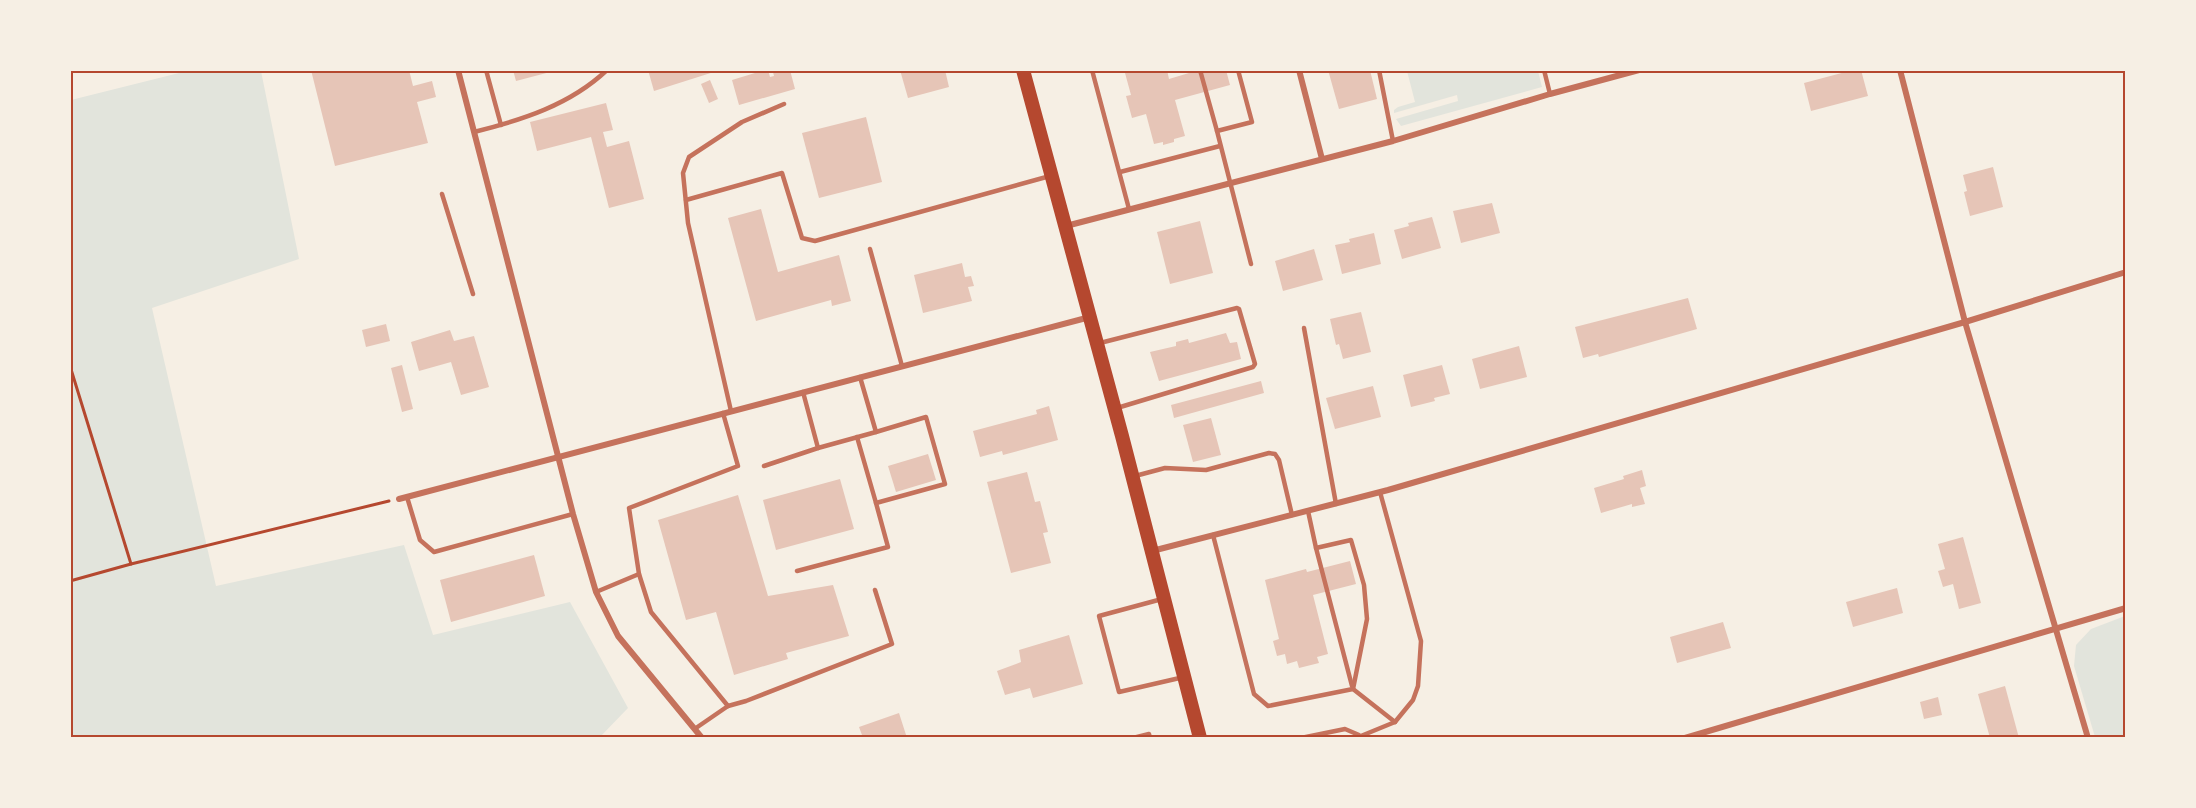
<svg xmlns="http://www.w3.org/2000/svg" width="2196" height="808" viewBox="0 0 2196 808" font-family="Ubuntu,sans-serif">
<rect width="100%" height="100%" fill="#f6efe4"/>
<g fill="#e2e4dc">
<path d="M187,71h74l38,188 -147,49 64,278 188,-41 29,90 137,-33 58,106 -28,29 -529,1v-638z"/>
<path d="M1407,71h131l4,16 -141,39 -5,-7 62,-18 -1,-6 -63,18v-3l4,-3 17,-5z"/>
<path d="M2125,616v121h-30l-21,-71 2,-21 15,-16z"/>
</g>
<g fill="#e6c5b7">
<path d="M311,70h98l4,16 19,-5 4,16 -19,5 11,41 -93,23z"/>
<path d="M513,70h41v1l-38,10z"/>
<path d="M648,70h69v1l-63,20z"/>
<path d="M765,70h3l2,7 4,-1 -1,-4 17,-2 5,19 -56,16 -7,-25z"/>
<path d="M900,70h45l4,17 -41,11z"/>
<path d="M1134,70h33l2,9 30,-9h27l4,15 -55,15 10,36 -11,3v3l-11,3v-3l-9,2 -8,-30 -14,4 -6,-22 5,-1 -6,-22z"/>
<path d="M1328,70h42l7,29 -38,10z"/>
<path d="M1853,70h8l7,26 -57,15 -7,-28z"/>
<path d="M710,80l8,19 -9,4 -8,-19z"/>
<path d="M606,103l7,27 -10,2 4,15 22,-6 15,58 -35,9 -18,-71 -54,14 -7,-29z"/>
<path d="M866,117l16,65 -63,16 -17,-65z"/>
<path d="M1993,167l10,40 -33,9 -6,-24 3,-1 -4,-16z"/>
<path d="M1492,203l8,30 -39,10 -8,-32z"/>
<path d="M761,209l17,63 61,-17 12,46 -19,5 -1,-6 -75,21 -28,-103z"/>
<path d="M1432,217l9,31 -39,11 -8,-29 15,-4 -1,-3z"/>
<path d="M1200,221l13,52 -43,11 -13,-52z"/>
<path d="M1374,233l7,31 -39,10 -7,-29 15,-3 -1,-3z"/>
<path d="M1314,249l9,31 -40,11 -8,-30z"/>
<path d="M962,263l3,14 6,-1 3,10 -6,1 4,14 -49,12 -9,-38z"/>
<path d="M1688,298l9,31 -98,28 -1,-3 -15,4 -8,-31z"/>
<path d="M1361,312l10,40 -28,7 -4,-15 -3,1 -6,-26z"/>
<path d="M386,324l4,17 -24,6 -4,-17z"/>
<path d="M450,330l4,11 20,-5 15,51 -28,8 -10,-33 -32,9 -8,-29z"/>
<path d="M1226,333l4,10 7,-1 4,17 -82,22 -9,-29 26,-6v-4l12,-3 1,4z"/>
<path d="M1519,346l8,31 -47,12 -8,-30z"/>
<path d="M402,365l11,44 -11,3 -11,-44z"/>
<path d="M1442,365l8,29 -16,4 1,3 -24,6 -8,-32z"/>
<path d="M1261,381l3,12 -90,25 -3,-13z"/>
<path d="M1373,386l8,31 -46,12 -9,-31z"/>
<path d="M1049,406l9,34 -55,15 -1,-4 -22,6 -7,-26 64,-17 -1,-4z"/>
<path d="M1211,418l10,37 -28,7 -10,-37z"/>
<path d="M928,454l8,26 -40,12 -8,-26z"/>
<path d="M1642,470l4,16 -6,2 5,16 -13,3v-3l-31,9 -7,-25 30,-9 -1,-3z"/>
<path d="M1027,472l8,30 5,-1 8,31 -5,1 8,30 -40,10 -24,-91z"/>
<path d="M840,479l14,50 -78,21 -13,-50z"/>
<path d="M738,495l30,101 65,-11 16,51 -63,17 2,6 -54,16 -18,-63 -30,8 -28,-100z"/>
<path d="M1963,537l18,66 -22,6 -6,-25 -10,3 -5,-16 7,-2 -7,-25z"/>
<path d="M534,555l11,41 -94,26 -11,-42z"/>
<path d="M1350,561l6,23 -43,11 15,59 -11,3 2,6 -20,5 -2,-7 -10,3 -2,-10 -8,2 -4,-15 6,-2 -14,-59 41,-11 1,3z"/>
<path d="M1897,588l6,25 -50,14 -7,-25z"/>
<path d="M1723,622l8,26 -54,15 -7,-26z"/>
<path d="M1069,635l14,49 -50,14 -3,-10 -25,7 -8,-24 24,-9 -2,-12z"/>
<path d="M2005,686l14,52h-29l-12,-44z"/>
<path d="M1938,697l4,18 -18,4 -4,-17z"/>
<path d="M899,713l8,25h-50l5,-3 -3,-8z"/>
</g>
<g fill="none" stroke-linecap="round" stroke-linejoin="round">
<g stroke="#b5482f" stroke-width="3">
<path d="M70,366l61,198"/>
<path d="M70,581l61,-17 258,-63"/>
</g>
<g stroke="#c5725c" stroke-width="4.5">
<path d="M486,70l15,55"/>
<path d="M1092,70l37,139"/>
<path d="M1200,70l17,61"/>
<path d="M1238,70l14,52 -35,9 34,133"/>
<path d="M1379,70l14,71"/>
<path d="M1544,70l6,24"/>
<path d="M474,132c48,-12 96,-27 133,-62"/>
<path d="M1120,172l100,-26"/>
<path d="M442,194l31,100"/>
<path d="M686,200l96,-27 20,65 13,3 235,-65"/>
<path d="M870,249l32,117"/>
<path d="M1304,328l32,176"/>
<path d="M1100,343l137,-35 2,1 16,55 -2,3 -136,41"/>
<path d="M803,392l15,56 58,-16 -16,-55"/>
<path d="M731,411l-43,-188 -5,-50 6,-16 53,-35 42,-18"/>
<path d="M723,413l15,53 -109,42 10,66 12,38 77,94"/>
<path d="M857,437l19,66"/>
<path d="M764,466l54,-18"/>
<path d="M1135,476l30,-8 41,2 63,-17 6,1 4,6 13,55"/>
<path d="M407,497l13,43 14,12 139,-38"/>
<path d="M1308,511l8,37 35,-8 13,45 3,34 -14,70"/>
<path d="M1213,535l41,159 14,12 85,-17 42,33"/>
<path d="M1316,548l36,138"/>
<path d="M797,571l91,-24 -12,-44 69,-19 -19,-67 -50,15"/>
<path d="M596,592l43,-18"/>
<path d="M1162,599l-63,17 20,76 65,-15"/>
<path d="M696,728l32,-22 18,-5 146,-57 -17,-54"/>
<path d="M1133,738l16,-4 1,4"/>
<path d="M1301,738l44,-9 14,6"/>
<path d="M1356,738l39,-16 18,-22 5,-14 3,-45 -41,-149"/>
</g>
<g stroke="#c5725c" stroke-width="6">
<path d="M458,70l115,444 23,78 22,44 84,102"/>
<path d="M1299,70l23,89"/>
<path d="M1900,70l65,252 123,416"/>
<path d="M1066,226l327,-85 157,-47 89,-24"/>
<path d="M399,499l691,-182"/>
<path d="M1152,551l236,-61 577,-168 161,-50"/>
<path d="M1685,738l441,-130"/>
</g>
<path stroke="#b5482f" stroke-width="14" d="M1023,70l99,366 78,302"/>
</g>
<rect width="2196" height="808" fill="none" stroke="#f6efe4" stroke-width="144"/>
<rect x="72" y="72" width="2052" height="664" fill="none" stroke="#b5482f" stroke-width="2"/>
</svg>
